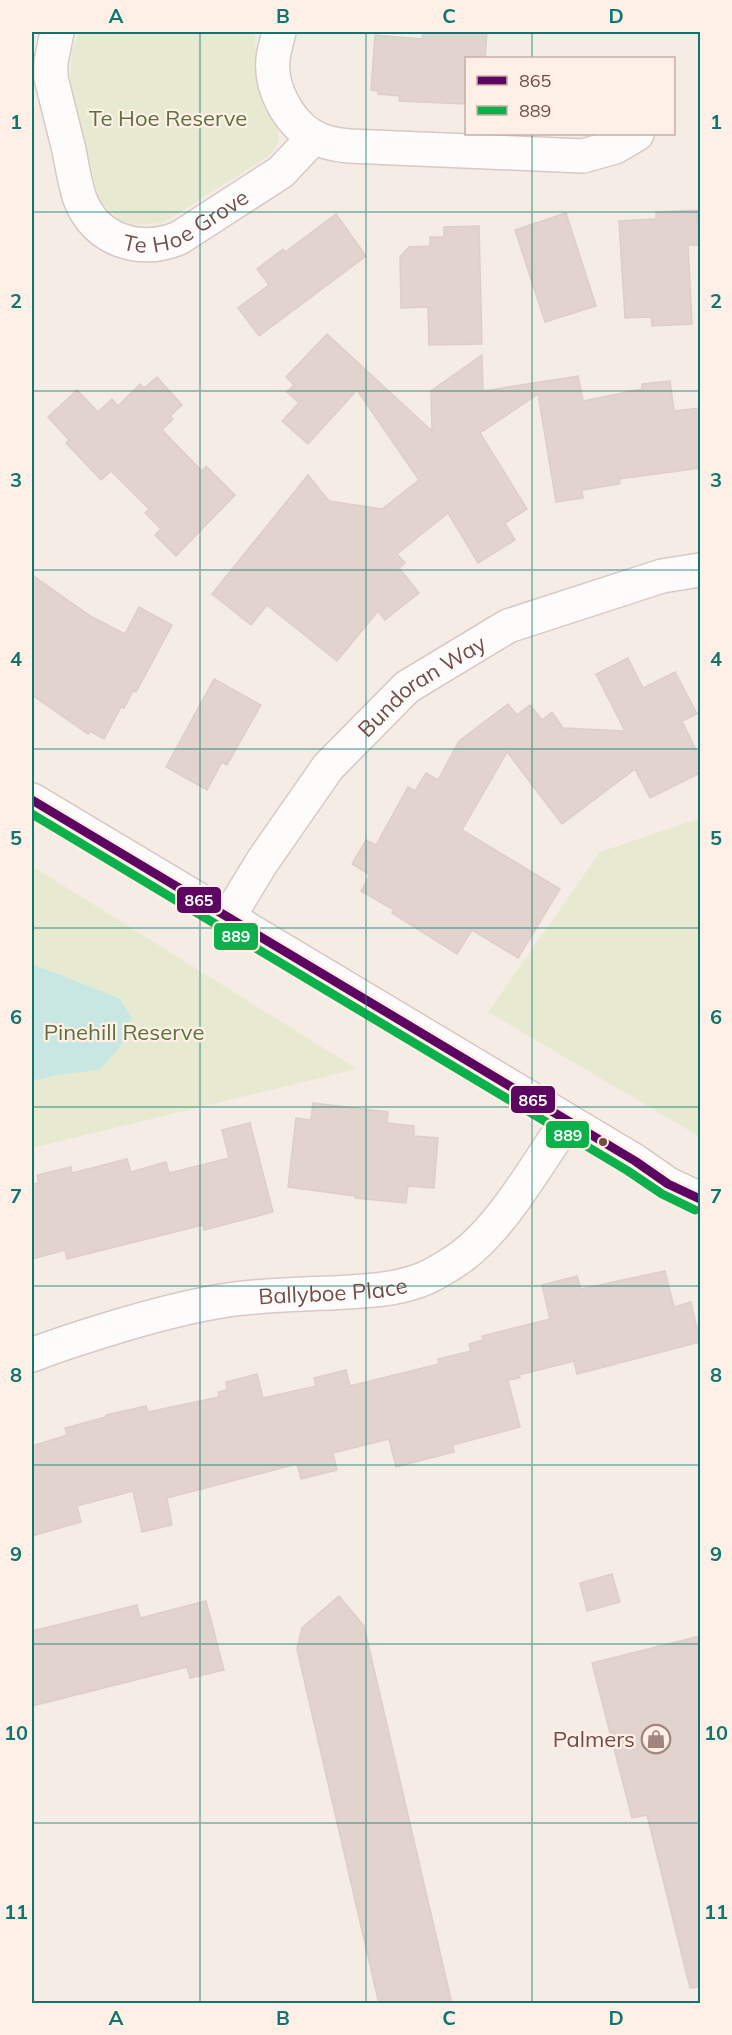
<svg xmlns="http://www.w3.org/2000/svg" width="732" height="2035" viewBox="0 0 732 2035" font-family="Mulish,sans-serif">
<rect width="100%" height="100%" fill="#f6ece6"/>
<g fill="#e7ead1">
<path d="M79,32h176l1,25 7,44 15,29 1,10 -5,10 -8,8 -103,65 -26,2 -17,-5 -21,-20 -29,-118 2,-31z"/>
<path d="M700,818v319l-212,-125 112,-160z"/>
<path d="M32,866l325,203 -325,79z"/>
</g>
<path fill="#c9e7e2" d="M32,964l87,34 13,21 -12,28 -21,23 -43,5 -14,4 -10,1z"/>
<g fill="#e2d3ce" stroke="#decec9" stroke-width="1.5">
<path d="M423,32h64l-2,26h-19v46l-67,-3 1,-5 -22,-2v-3l-7,-1 4,-55 47,4z"/>
<path d="M697,210l2,35h-11l4,79 -40,2 -1,-9 -26,1 -6,-97 37,-2v-7z"/>
<path d="M566,213l30,93 -51,16 -30,-92z"/>
<path d="M336,214l30,42 -107,80 -21,-28 31,-23 -12,-16 26,-20 2,3z"/>
<path d="M479,226l3,118 -53,1 -1,-38 -27,1 -1,-51 9,-10 21,-1v-9h14v-10z"/>
<path d="M327,334l105,97 -1,-40 51,-36 1,36 95,-15 5,25 59,-12v-5l28,-3 4,30 26,-3v60l-81,11 1,5 -38,6 1,8 -27,4 -18,-108 -58,39 47,76 -22,14 10,17 -37,23 -30,-50 -51,41 8,9 -6,5 20,25 -34,27 -7,-9 -41,50 -70,-56 -16,20 -39,-31 96,-119 21,26 53,8 37,-29 -62,-90 -49,54 -26,-23 17,-18 -12,-11 7,-7 -8,-8z"/>
<path d="M157,377l25,28 -12,11 3,3 -11,11 40,41 4,-5 29,29 -59,61 -21,-21 6,-6 -16,-16 4,-4 -38,-38 -10,9 -35,-37 3,-3 -21,-23 29,-27 21,22 14,-13 6,7 22,-22 4,4z"/>
<path d="M32,575l60,42 33,17 14,-27 33,18 -36,67 -3,-1 -9,17 -3,-1 -17,32 -14,-8 -2,3 -56,-39z"/>
<path d="M628,658l15,30 32,-16 22,42 -15,7 18,37v15l-50,25 -15,-29 -73,55 -55,-72 -45,78 98,59 -42,69 -46,-28 -15,24 -65,-41 2,-3 -33,-19 9,-16 -18,-11 14,-24 10,5 32,-58 7,4 11,-18 12,7 21,-39 49,-37 9,11 13,-10 12,15 10,-8 11,16 62,3 -29,-57z"/>
<path d="M214,679l47,26 -34,60 -5,-3 -15,28 -41,-23z"/>
<path d="M313,1103l75,9 -1,11 27,3v10l24,2 -4,50 -26,-2 -2,17 -51,-5v-2l-67,-9 8,-69 15,2z"/>
<path d="M250,1123l23,89 -69,18 -1,-5 -136,34 -2,-9 -33,9v-75l7,-1 -2,-8 34,-8 1,6 55,-14 4,13 35,-10 3,11 60,-15 -7,-28z"/>
<path d="M665,1271l9,36 17,-5 9,40 -123,32 -3,-13 -55,14 1,3 -12,2 12,47 -67,18 1,7 -58,15 -7,-28 -56,14 4,17 -36,9 -4,-15 -130,34 5,27 -30,7 -9,-41 -56,15 4,16 -49,14v-90l35,-11 -2,-7 41,-11v-2l40,-9 2,6 71,-15 -1,-5 9,-2 -1,-8 31,-8 6,24 53,-12 -2,-8 32,-8 4,16 89,-22 -1,-5 33,-8 -2,-7 14,-4 -1,-4 68,-17 -8,-34 35,-9 4,13z"/>
<path d="M612,1574l8,28 -33,9 -7,-28z"/>
<path d="M339,1596l25,30 88,378h-73l-82,-355 5,-21z"/>
<path d="M206,1601l18,69 -34,8 -3,-11 -155,39v-75l105,-26 3,13z"/>
<path d="M700,1636v351l-10,1 -43,-173 -15,3 -40,-155z"/>
</g>
<g fill="none" stroke-linecap="round" stroke-linejoin="round">
<g stroke="#d7c9c5" stroke-width="36">
<g id="street">
<path id="s1" d="M57,32l-6,30v16c6,24 12,48 18,72 3,16 6,34 11,49 16,42 60,55 99,39l102,-66 33,-35"/>
<path d="M279,32c-2,8 -5,18 -6,27 -3,29 15,62 39,77 12,7 24,9 37,10l234,10 32,-9 22,-13"/>
<path id="s2" d="M228,918l34,-56 66,-95 79,-80 101,-61 154,-50 38,-6"/>
<path id="s3" d="M32,1355c25,-10 51,-18 77,-26 39,-12 79,-23 119,-29 35,-5 70,-6 104,-7 29,-2 58,-2 86,-12 15,-5 30,-15 43,-24 42,-31 76,-93 106,-136"/>
</g>
</g>
<g stroke="#d6c7c3" stroke-width="36">
<path id="secondary" d="M32,800l603,361 33,23 32,15"/>
</g>
<use href="#street" stroke="#fefcfb" stroke-width="33"/>
<use href="#secondary" stroke="#fefcfb" stroke-width="33"/>
<g stroke="#ffefe6" stroke-width="14">
<path id="bus-1" d="M32,800l603,361 33,23 32,15"/>
</g>
<g stroke="#ffefe6" stroke-width="14">
<path id="bus-2" d="M32,814l596,357 34,23 33,16"/>
</g>
<use href="#bus-1" stroke="#5d0661" stroke-width="9"/>
<use href="#bus-2" stroke="#0db14b" stroke-width="9"/>
</g>
<path fill="none" stroke="#0f766e" stroke-width="1.5" stroke-opacity="0.55" d="M200,32v1972M366,32v1972M532,32v26M532,134v1870M32,212h668M32,391h668M32,570h668M32,749h668M32,928h668M32,1107h668M32,1286h668M32,1465h668M32,1644h668M32,1823h668"/>
<defs>
<g id="shop-ring" transform="scale(1.5)"><circle r="9.5" fill="#ffefe6" stroke="#a0857f" stroke-width="1.5"/><path d="M-5-2.5h2.3a2.7 3.5 0 0 1 5.4 0H5L5.5 6h-11ZM-1.5-2.5h3a1.5 2.3 0 0 0-3 0Z" fill="#a0857f"/></g>
</defs>
<g fill-rule="evenodd">
<use href="#shop-ring" x="656" y="1739"/>
</g>
<circle fill="#724d48" stroke="#ffefe6" stroke-width="2" cx="603" cy="1142" r="5"/>
<g text-anchor="middle" dominant-baseline="central" stroke-width="4.5" stroke-linejoin="round" paint-order="stroke">
<g font-size="22" fill="#5a723e" stroke="#ffefe6">
<text x="168" y="118">Te Hoe Reserve</text>
<text x="124" y="1032">Pinehill Reserve</text>
</g>
<g font-size="22" fill="#724d48" stroke="#ffefe6">
<text stroke="none"><textPath href="#s1" startOffset="302">Te Hoe Grove</textPath></text>
<text stroke="none"><textPath href="#s2" startOffset="306">Bundoran Way</textPath></text>
<text stroke="none"><textPath href="#s3" startOffset="309">Ballyboe Place</textPath></text>
</g>
<g font-size="22" fill="#724d48" stroke="#ffefe6" text-anchor="end">
<text x="635" y="1739">Palmers</text>
</g>
</g>
<g stroke="#ffefe6" stroke-width="2">
<rect x="176" y="886" width="46" height="28" rx="6" fill="#5d0661"/>
<rect x="213" y="922" width="46" height="29" rx="6" fill="#0db14b"/>
<rect x="510" y="1085" width="46" height="29" rx="6" fill="#5d0661"/>
<rect x="545" y="1120" width="45" height="29" rx="6" fill="#0db14b"/>
</g>
<g font-size="16" text-anchor="middle" font-weight="bold" fill="#fff">
<text x="199" y="906">865</text>
<text x="236" y="942">889</text>
<text x="533" y="1106">865</text>
<text x="568" y="1141">889</text>
</g>
<rect width="732" height="2035" fill="none" stroke="#ffefe6" stroke-width="66"/>
<rect x="465" y="57" width="210" height="78" fill="#ffefe6" stroke="#c7aea7" stroke-width="1.5"/>
<rect x="477" y="76" width="30" height="9" fill="#5d0661" stroke="#c7aea7" stroke-width="1.5"/>
<text x="519" y="87" font-size="18" fill="#724d48">865</text>
<rect x="477" y="106" width="30" height="9" fill="#0db14b" stroke="#c7aea7" stroke-width="1.5"/>
<text x="519" y="117" font-size="18" fill="#724d48">889</text>
<rect x="33" y="33" width="666" height="1969" fill="none" stroke="#0f766e" stroke-width="2"/>
<g font-size="20" text-anchor="middle" font-weight="bold" fill="#0f766e">
<text x="116" y="23">A</text>
<text x="283" y="23">B</text>
<text x="449" y="23">C</text>
<text x="616" y="23">D</text>
<text x="16" y="129">1</text>
<text x="716" y="129">1</text>
<text x="16" y="308">2</text>
<text x="716" y="308">2</text>
<text x="16" y="487">3</text>
<text x="716" y="487">3</text>
<text x="16" y="666">4</text>
<text x="716" y="666">4</text>
<text x="16" y="845">5</text>
<text x="716" y="845">5</text>
<text x="16" y="1024">6</text>
<text x="716" y="1024">6</text>
<text x="16" y="1203">7</text>
<text x="716" y="1203">7</text>
<text x="16" y="1382">8</text>
<text x="716" y="1382">8</text>
<text x="16" y="1561">9</text>
<text x="716" y="1561">9</text>
<text x="16" y="1740">10</text>
<text x="716" y="1740">10</text>
<text x="16" y="1919">11</text>
<text x="716" y="1919">11</text>
<text x="116" y="2025">A</text>
<text x="283" y="2025">B</text>
<text x="449" y="2025">C</text>
<text x="616" y="2025">D</text>
</g>
</svg>
